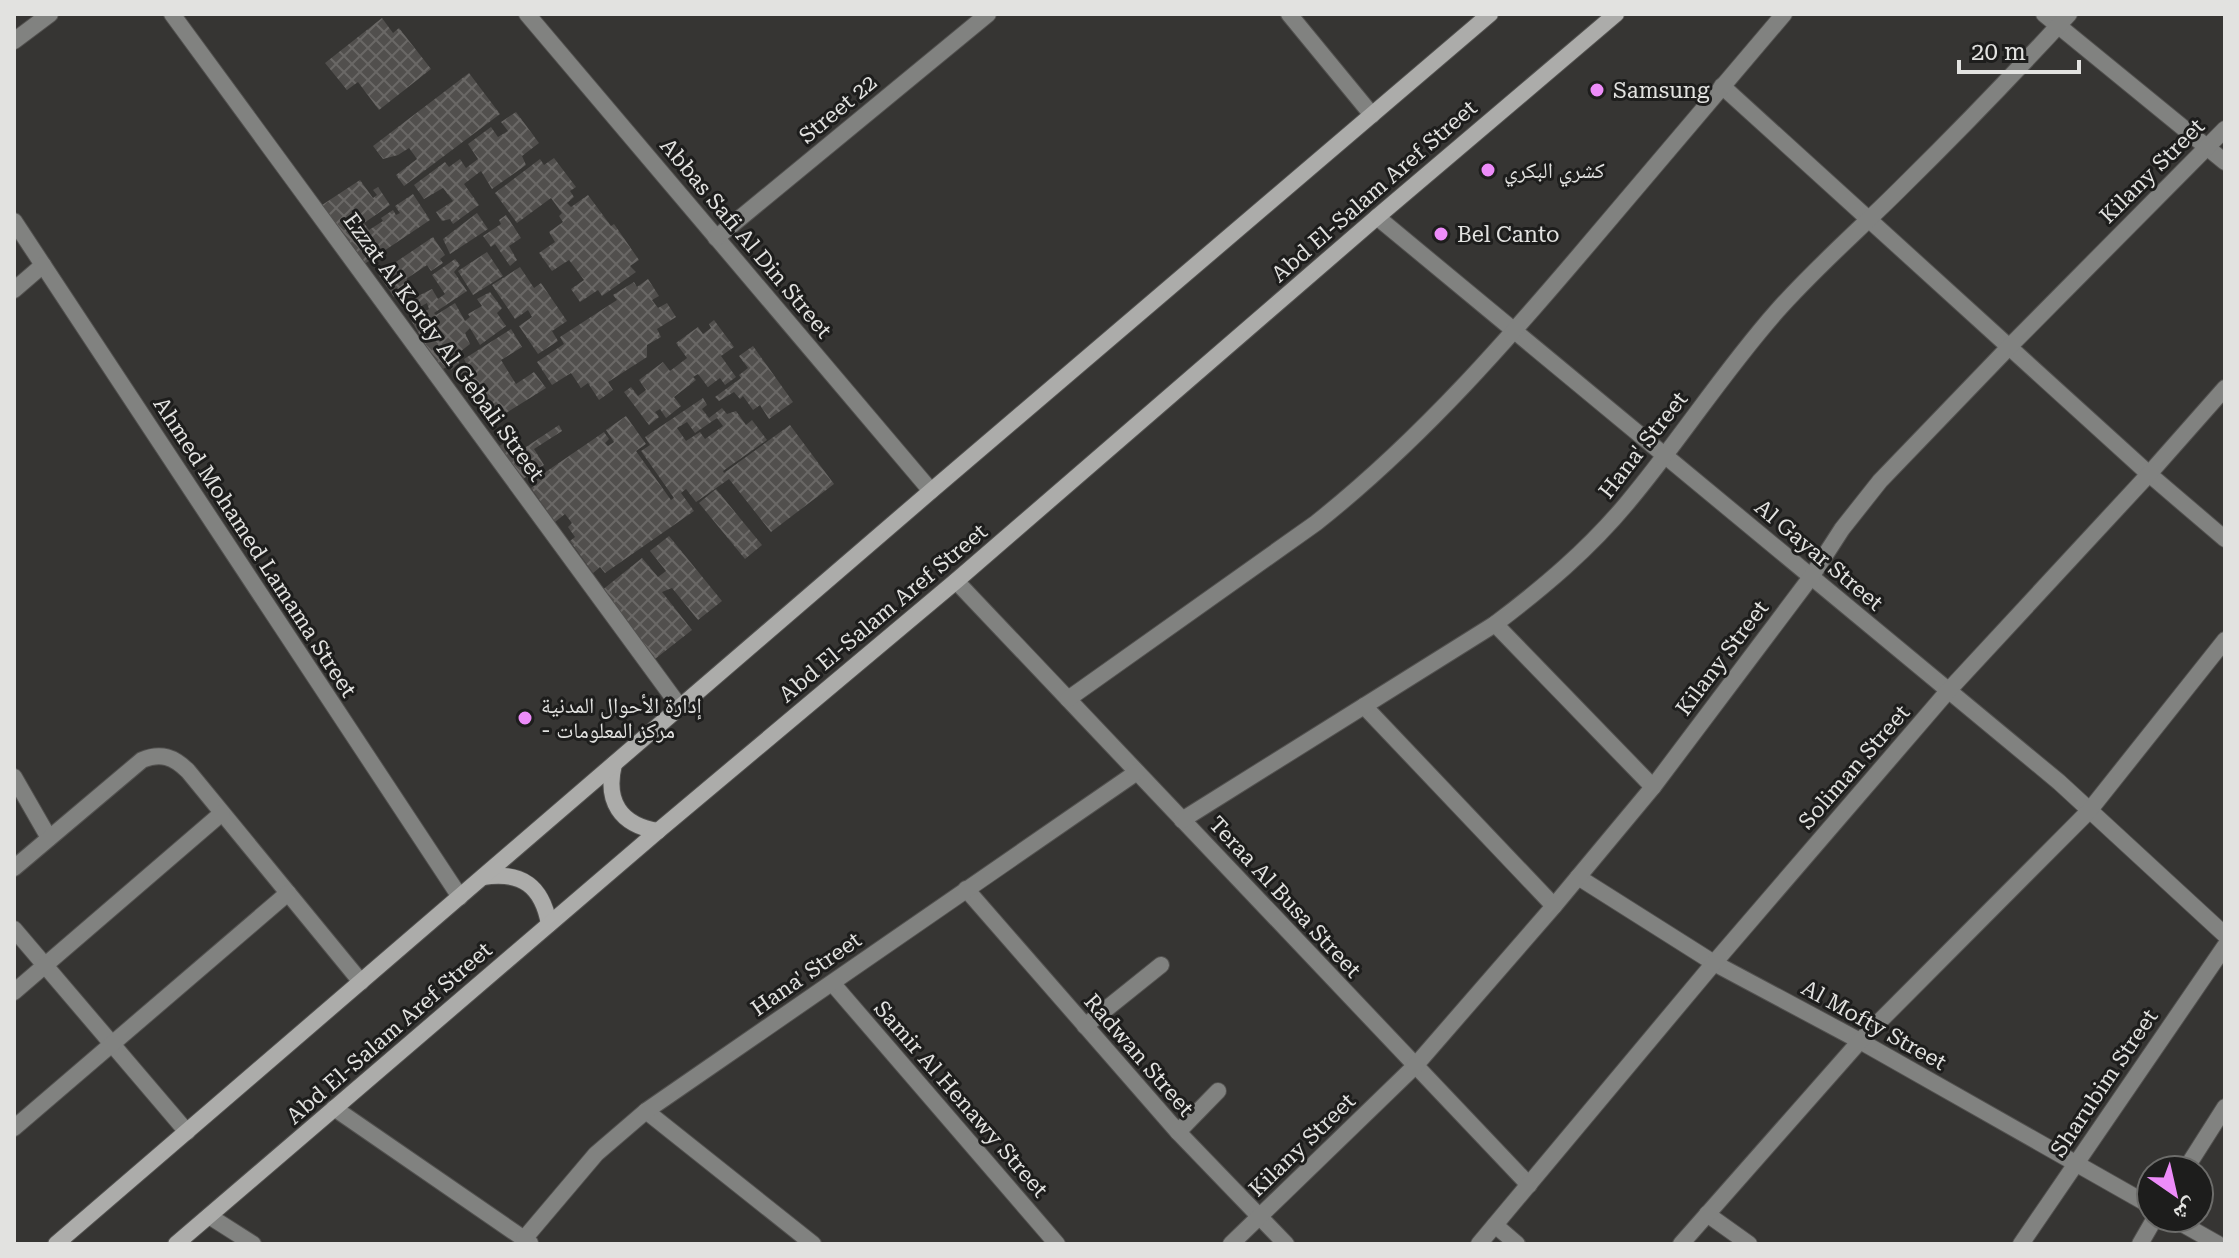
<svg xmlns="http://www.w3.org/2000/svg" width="2239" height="1258" viewBox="0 0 2239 1258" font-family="'Roboto Serif','Noto Naskh Arabic',serif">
<defs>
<pattern id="building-cross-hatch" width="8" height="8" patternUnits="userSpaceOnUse" patternTransform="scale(2)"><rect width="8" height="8" fill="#514f4d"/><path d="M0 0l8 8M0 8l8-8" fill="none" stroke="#6a6866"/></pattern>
</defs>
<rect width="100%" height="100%" fill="#363533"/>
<g fill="url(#building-cross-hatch)" fill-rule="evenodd">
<path d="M382,18l11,15 6,-5 32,41 -52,41 -21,-28 -11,8 -22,-27z"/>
<path d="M469,73l31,41 -96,72 -8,-11 21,-16 -8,-11 -11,7 -15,4 -10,-13z"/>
<path d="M516,112l23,31 -17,13 4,9 -34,24 -11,-18 -17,13 15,21 -26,19 -3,-5 -8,2 -6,-9 17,-11 -10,-13 -19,11 -10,-14 31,-23 4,5 11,-8 6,9 12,-9 -10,-15 23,-17 7,10 10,-6 -7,-9z"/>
<path d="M554,158l22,29 -6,4 4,6 -7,6 4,4 17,-12 23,31 3,-2 25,36 -9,6 6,6 -34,24 -4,-6 -18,12 -9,-13 13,-9 -15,-20 -17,11 -13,-18 16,-11 -6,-10 14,-10 -4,-6 3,-3 -11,-15 -34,25 -22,-30 45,-34 4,6z"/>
<path d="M360,180l13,18 4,-3 -4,-5 5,-3 12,18 -26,18 5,7 14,-9 -2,-3 12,-8 3,5 4,-2 -5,-7 18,-12 17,26 -67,45 -41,-60z"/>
<path d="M477,213l11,16 -38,25 -7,-15z"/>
<path d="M506,215l15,23 -12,8 8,14 -7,6 -15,-22 -4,3 -8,-11 18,-12 -2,-4z"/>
<path d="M433,237l12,18 -5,4 3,4 -12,8 -4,-6 -21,14 5,6 -17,12 -16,-23z"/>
<path d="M487,252l16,24 -30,19 -15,-24z"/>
<path d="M455,259l5,6 -6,7 13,19 -33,22 2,2 19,-12 10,18 5,-4 -2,-3 14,-8 -5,-7 13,-7 12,16 -5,5 9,13 -26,19 -10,-17 -5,5 5,11 -14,11 3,8 -8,7 -1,-4 -10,4 -29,-50 18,-11 -2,-6 -9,5 -6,-9 20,-10 6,10 7,-5 -13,-19z"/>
<path d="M520,267l14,21 7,-5 26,38 -15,10 6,10 -20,13 -19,-28 13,-9 -4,-7 -13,9 -23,-34z"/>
<path d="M648,279l11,17 -7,4 6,8 9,-5 9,14 -19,12 4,8 -14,8v12l-39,25 5,8 -14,10 -11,-17 -7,5 -10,-15 -19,12 -15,-23 27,-18 -4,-7 57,-37 -4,-5 21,-13 3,5z"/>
<path d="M714,320l20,27 -13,9 15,21 -11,8 -5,-7 -12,9 -10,-13 -5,3 3,3 -22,17 7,9 -15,12 -6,-9 -5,3 4,5 -10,8 -25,-33 7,-5 7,9 8,-6 -7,-10 24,-18 7,9 17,-13 -11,-15 22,-16 5,7 8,-6 -2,-4z"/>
<path d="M511,329l11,18 -21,13 15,24 18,-12 12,16 -53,33 -28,-44 -6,4 -6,-10 13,-8 -2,-4z"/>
<path d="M753,346l40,56 -24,17 -9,-14 -7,5 -10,-14 -3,3 -6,-7 -15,9 -4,-4 26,-19 -2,-3 9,-7 -9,-12z"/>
<path d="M703,398l4,7 -5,4 7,9 13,-10 5,6 9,-3 10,14 6,-5 15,20 -44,31 1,2 66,-48 44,59 -63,48 -42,-53 -33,23 -10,-13 -5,4 13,18 -89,62 -5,-6 -7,6 -23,-32 5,-4 -7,-10 4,-4 -7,-9 -10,8 -24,-34 6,-4 -3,-4 70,-48 5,7 -4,4 3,3 6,-4 -8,-12 20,-14 20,28 -10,7 35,49 3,-2 -33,-47 9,-6 -5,-8zM717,418l6,8 -18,13 -5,-7 -14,9 -9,-13 10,-6 8,11z"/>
<path d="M559,425l3,6 -28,18 10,16 -24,16 -22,-34 6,-4 10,16 3,-2v-4z"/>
<path d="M716,489l46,56 -17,14 -46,-56z"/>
<path d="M669,536l53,65 -24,19 -26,-32 -10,4 30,38 -37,29 -54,-68 41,-33 16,19 8,-6 -16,-20z"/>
</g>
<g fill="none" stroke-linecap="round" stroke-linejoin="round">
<g stroke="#52514f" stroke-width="18">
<g id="street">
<path d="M172,14l508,693"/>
<path d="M527,14l404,477"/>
<path d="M1289,14l83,101"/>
<path d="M2044,14l181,148"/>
<path d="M14,41l36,-27"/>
<path d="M1722,86l427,388 76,65"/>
<path d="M1377,217l682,565 166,153"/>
<path d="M14,221l446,676"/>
<path d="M716,238l272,-224"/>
<path d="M14,290l29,-25"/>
<path d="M956,581l573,604"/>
<path d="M1495,624l158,163"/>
<path d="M1068,699l248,-176c107,-85 196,-188 283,-291 62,-73 123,-146 185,-218"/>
<path d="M1364,706l190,200"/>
<path d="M14,777l35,61"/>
<path d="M1182,820l313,-196c49,-37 94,-75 133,-122 52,-62 95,-130 149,-191 39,-44 83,-82 124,-123 58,-57 114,-115 168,-174"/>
<path d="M14,868l128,-108c19,-8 32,-3 46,11l173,211"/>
<path d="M1578,877l136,86 146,78 291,165"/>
<path d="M966,889l212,243 108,112"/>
<path d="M14,929l173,203"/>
<path d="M833,984l224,260"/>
<path d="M14,992l208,-179"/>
<path d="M1085,1026l76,-61"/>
<path d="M334,1108l196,135"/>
<path d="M646,1111l167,133"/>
<path d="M14,1128l274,-235"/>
<path d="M1178,1132l40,-41"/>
<path d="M2185,1170l40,-63"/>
<path d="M1707,1214l42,30"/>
<path d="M209,1216l44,28"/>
<path d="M2172,1218l46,26"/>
<path d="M1495,1225l22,19"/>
<path d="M524,1239l72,-85 50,-43 491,-339"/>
<path d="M1231,1244l184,-178 139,-160 99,-119 158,-210 31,-48 38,-48 129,-134 216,-218"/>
<path d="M1479,1244l235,-281 234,-272 201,-217 76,-86"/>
<path d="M1681,1244l179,-203 229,-230 136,-171"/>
<path d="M2021,1244l204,-298"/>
<path d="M2140,1244l15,-26"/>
</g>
</g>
<g stroke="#52514f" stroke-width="18">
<g id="secondary">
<path d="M614,764c-9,37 6,61 44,67"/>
<path d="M483,877c39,-6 59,9 66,47"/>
<path d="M56,1244l875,-753 559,-477"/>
<path d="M176,1244l482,-413 298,-250 421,-364 239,-203"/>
</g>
</g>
<use href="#street" stroke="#818280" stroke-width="16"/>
<use href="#secondary" stroke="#acacaa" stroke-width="16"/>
</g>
<g fill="#ed8cf9" stroke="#1d1d1c" stroke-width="3">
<circle cx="1597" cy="90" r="8"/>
<circle cx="1488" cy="170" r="8"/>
<circle cx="1441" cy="234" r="8"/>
<circle cx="525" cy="718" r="8"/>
</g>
<g text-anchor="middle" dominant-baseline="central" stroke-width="6" stroke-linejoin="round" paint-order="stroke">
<g font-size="22" fill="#e2e2e0" stroke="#1d1d1c" text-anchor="start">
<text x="1613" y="90">Samsung</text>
<text x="1504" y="170">كشري البكري</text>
<text x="1457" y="234">Bel Canto</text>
<text x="541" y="705">إدارة الأحوال المدنية<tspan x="541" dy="25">- مركز المعلومات</tspan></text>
</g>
<g font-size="22" fill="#e2e2e0" stroke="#1d1d1c">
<text transform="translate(838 109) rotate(-40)">Street 22</text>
<text transform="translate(2152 171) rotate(-45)">Kilany Street</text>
<text transform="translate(1374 191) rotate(-41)">Abd El-Salam Aref Street</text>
<text transform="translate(746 238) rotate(50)">Abbas Safi Al Din Street</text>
<text transform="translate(444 347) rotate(54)">Ezzat Al Kordy Al Gebali Street</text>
<text transform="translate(1643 445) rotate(-52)">Hana' Street</text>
<text transform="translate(255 547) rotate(57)">Ahmed Mohamed Lamama Street</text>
<text transform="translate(1819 555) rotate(40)">Al Gayar Street</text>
<text transform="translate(883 613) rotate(-40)">Abd El-Salam Aref Street</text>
<text transform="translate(1722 658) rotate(-53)">Kilany Street</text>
<text transform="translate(1854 767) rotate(-49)">Soliman Street</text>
<text transform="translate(1285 897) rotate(47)">Teraa Al Busa Street</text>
<text transform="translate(806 974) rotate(-35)">Hana' Street</text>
<text transform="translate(1874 1025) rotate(29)">Al Mofty Street</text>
<text transform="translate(389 1033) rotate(-41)">Abd El-Salam Aref Street</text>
<text transform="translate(1139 1055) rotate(49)">Radwan Street</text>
<text transform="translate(2104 1083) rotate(-56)">Sharubim Street</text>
<text transform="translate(961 1099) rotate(49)">Samir Al Henawy Street</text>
<text transform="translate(1302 1145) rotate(-44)">Kilany Street</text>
</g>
</g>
<rect width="2239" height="1258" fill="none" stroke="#e2e2e0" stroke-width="32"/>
<g transform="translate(2175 1194) rotate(146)"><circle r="38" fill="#1d1d1c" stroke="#6c6c6a" stroke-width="2"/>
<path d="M0-6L14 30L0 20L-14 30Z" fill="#ed8cf9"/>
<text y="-12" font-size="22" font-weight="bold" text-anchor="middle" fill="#e2e2e0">ش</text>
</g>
<path d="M1959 60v12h120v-12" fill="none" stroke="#e2e2e0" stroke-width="4"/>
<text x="1971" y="60" font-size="24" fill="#e2e2e0" stroke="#1d1d1c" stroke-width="6" paint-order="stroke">20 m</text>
</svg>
